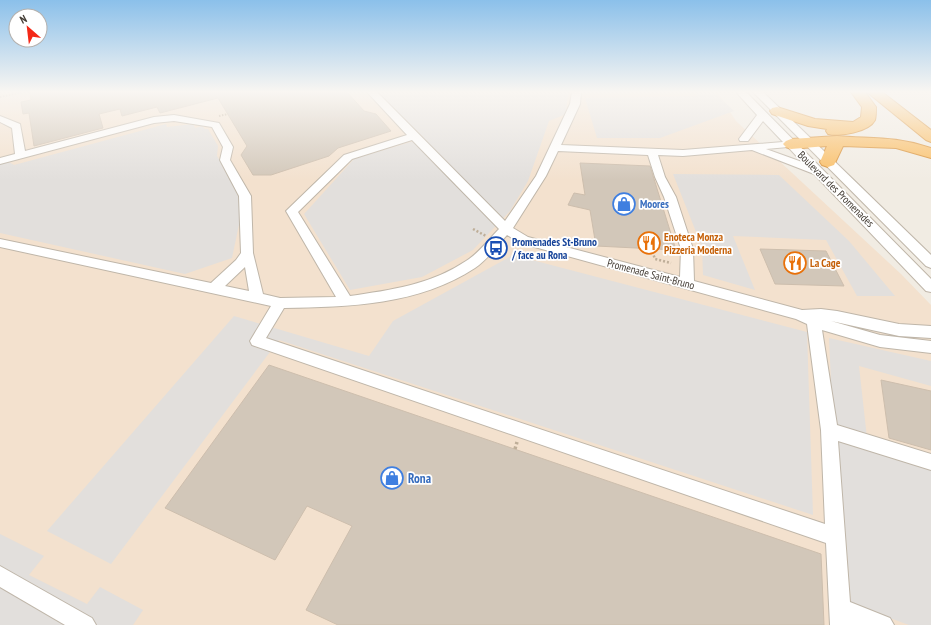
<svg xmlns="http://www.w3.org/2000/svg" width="931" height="625" viewBox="0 0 931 625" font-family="'PT Sans Narrow',sans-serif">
<rect width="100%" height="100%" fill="#f1ece3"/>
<path fill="#f3e1ce" d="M0,93h718l18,28 165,153 30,31v320h-931z"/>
<g fill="#e2dfdc">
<path d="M379,93h189l-2,21 -17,7 -21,60 -18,30 -37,39 -51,27 -72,13 -46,-76 50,-55 70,-21z"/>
<path d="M696,93h19l19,18 -74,27h-63l-12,-40 113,-2z"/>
<path d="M166,124l1,3 26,-3 2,4 7,-2 3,3h3l10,17 -1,10 27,45 -12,57 -47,16 -185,-41v-76l14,8z"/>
<path d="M673,174l106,1 70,66 46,55h-38l-31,-56 -93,-4 22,54 -52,-15 -1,-28z"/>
<path d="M513,255l294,77 6,183 -534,-175 -168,224 -64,-33 187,-215 135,40 24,-35z"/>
<path d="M829,338l102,23v25l-72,-20 8,72 -34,-11z"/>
<path d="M838,439l93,29v157h-22l-58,-21z"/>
<path d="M0,534l44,22 -15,19 58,29 13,-17 43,23 -10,15h-133z"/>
</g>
<g fill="#d2c7b9" stroke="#cdbead">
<path d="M30,92h317l17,19 12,3 15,17 -53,17 -9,8 -58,19h-18l-12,-20 6,-9 -29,-48 -58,15 -3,-6 -35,9 -2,-7 -21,5 4,14 -69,18 -5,-33 -6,1 -2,-12 10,-2z"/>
<path d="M580,163l70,3 26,84 -80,-4 -6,-36 -22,-5 6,-12 11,2z"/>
<path d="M760,249l66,2 18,35 -69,-2z"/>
<path d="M269,365l552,189 3,71h-486l-32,-15 46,-84 -45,-20 -32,54 -110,-52z"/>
<path d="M881,380l50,11v59l-42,-12z"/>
</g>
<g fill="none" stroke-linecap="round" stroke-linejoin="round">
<g stroke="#bfb6a9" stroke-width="2">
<g id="minor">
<path d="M367,92h10l128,129 31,-45 34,-72 2,-12h9l-1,12 -19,41 122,5 100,-8 -20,-21 -15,20h-8l-1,-2 18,-24 -21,-23h10l185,187v13l-5,-1 -112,-117 -62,-24 -69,6 -25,-1 7,22 11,20 17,52 1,32 108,29 19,-1 16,2 62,13 32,2v12l-32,-2 -68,-15 49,14 51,6v12l-51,-6 -58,-17 15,95 94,29v16l-93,-29 12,161 40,16 4,7h-64l-4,-82 -574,-198 -2,-4 21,-35 -271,-59v-8l211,44 25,-23 5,-7 -2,-57 -19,-36 3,-13 -11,-20 -38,-6 -20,2 -154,41v-6l15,-4 -3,-26 -12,-6v-6l20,8 5,27 129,-34 20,-2 45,8 14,24 -3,13 21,36 2,57 10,41 17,4 56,-1 -50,-86 58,-56 63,-20zM412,140l87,89c-10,10 -21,25 -33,32 -36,24 -75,29 -116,35l-52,-84 54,-53zM788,147l14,15 -36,-13zM558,151l90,4 7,22 9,20 17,52 -1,28 -152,-40 -15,-9 33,-52zM507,235l13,8 276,76 11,5 14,106 4,94 -559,-186 18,-30c65,-1 135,-3 191,-40 12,-8 22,-22 32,-33zM245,267l4,24 -24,-5z"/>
<path d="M753,92h10l168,163v13l-5,-2z"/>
<path d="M0,566l92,52 4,7h-31l-65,-38z"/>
</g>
</g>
<g stroke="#d99136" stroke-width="2">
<g id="highway">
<path d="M851,92h14l11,15c0,4 0,9 -1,13 -6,12 -36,17 -47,14l-2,-3 1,-2 -19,-3 -36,-12 -2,-3 2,-3 5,-1 38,12 38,3 8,-5 1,-10z"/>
<path d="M867,92h15l49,38v12l-5,-2z"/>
<path d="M837,136c36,3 58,0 94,12v10l-35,-10 -53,-2 -9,19 -6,2 -6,-2 -2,-3 7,-16 -36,3 -5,-2 -3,-3 3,-3 5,-2z"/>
</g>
</g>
<g stroke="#beae98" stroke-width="2" stroke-dasharray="1.5 1.5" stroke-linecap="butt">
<path d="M0,97l23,-5"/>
<path d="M219,116l9,-2"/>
</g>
<g stroke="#beae98" stroke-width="2.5" stroke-dasharray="2 2" stroke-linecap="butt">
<path d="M473,229l13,7"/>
<path d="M651,248l4,11 16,4"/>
</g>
<path stroke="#beae98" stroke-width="3.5" stroke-dasharray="2.5 2.5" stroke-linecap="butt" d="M515,449l2,-7"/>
<use href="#minor" fill="#fff" fill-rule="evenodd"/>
<use href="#highway" fill="#fabe65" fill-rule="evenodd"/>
</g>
<linearGradient id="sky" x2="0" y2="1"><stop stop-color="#8bc0ea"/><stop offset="0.51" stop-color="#f9f6f2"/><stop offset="1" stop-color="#f9f6f2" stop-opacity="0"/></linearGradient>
<rect width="931" height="180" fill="url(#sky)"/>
<defs>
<g id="shop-ring" transform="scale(1.15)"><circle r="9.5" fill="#fff" stroke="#3f7fe0" stroke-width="1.5"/><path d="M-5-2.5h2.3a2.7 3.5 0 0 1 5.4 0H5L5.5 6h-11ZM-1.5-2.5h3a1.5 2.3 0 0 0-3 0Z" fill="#3f7fe0"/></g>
<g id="restaurant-ring" transform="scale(1.15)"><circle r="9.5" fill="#fff" stroke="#e8710a" stroke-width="1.5"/><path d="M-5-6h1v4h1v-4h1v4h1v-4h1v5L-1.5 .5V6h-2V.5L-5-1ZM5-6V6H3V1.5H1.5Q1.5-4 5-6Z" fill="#e8710a"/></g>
<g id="bus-ring" transform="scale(1.15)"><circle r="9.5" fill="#fff" stroke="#1a4fb4" stroke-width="1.5"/><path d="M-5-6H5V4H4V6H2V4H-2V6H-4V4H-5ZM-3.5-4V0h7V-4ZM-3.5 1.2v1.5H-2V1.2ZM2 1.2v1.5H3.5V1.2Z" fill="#1a4fb4"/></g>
</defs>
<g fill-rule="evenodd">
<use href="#shop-ring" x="624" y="204"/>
<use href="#restaurant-ring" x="649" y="243"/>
<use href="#bus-ring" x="496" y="248"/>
<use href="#restaurant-ring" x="795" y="263"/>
<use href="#shop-ring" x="392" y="478"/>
</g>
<g text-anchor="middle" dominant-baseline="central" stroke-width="3.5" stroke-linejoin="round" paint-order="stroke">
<g font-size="11" fill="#433c34" stroke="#fff">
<text transform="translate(836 189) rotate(45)">Boulevard des Promenades</text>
<text transform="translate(651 274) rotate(15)">Promenade Saint-Bruno</text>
</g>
<g font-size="11" font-weight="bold" fill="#366cbe" stroke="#fff" text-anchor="start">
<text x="640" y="204">Moores</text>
</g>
<g font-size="11" font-weight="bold" fill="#c56008" stroke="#fff" text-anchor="start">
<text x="664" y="237">Enoteca Monza<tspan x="664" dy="13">Pizzeria Moderna</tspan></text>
<text x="810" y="263">La Cage</text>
</g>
<g font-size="11" font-weight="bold" fill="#164399" stroke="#fff" text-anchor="start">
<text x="512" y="242">Promenades St-Bruno<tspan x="512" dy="13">/ face au Rona</tspan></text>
</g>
<g font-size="13" font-weight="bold" fill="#366cbe" stroke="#fff" text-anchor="start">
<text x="408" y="478">Rona</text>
</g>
</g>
<g transform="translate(28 28) rotate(332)"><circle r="19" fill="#ffffff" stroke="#b4b1ae"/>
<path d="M0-3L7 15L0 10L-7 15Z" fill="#f42817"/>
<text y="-6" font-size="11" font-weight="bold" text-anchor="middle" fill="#433c34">N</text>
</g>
</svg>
